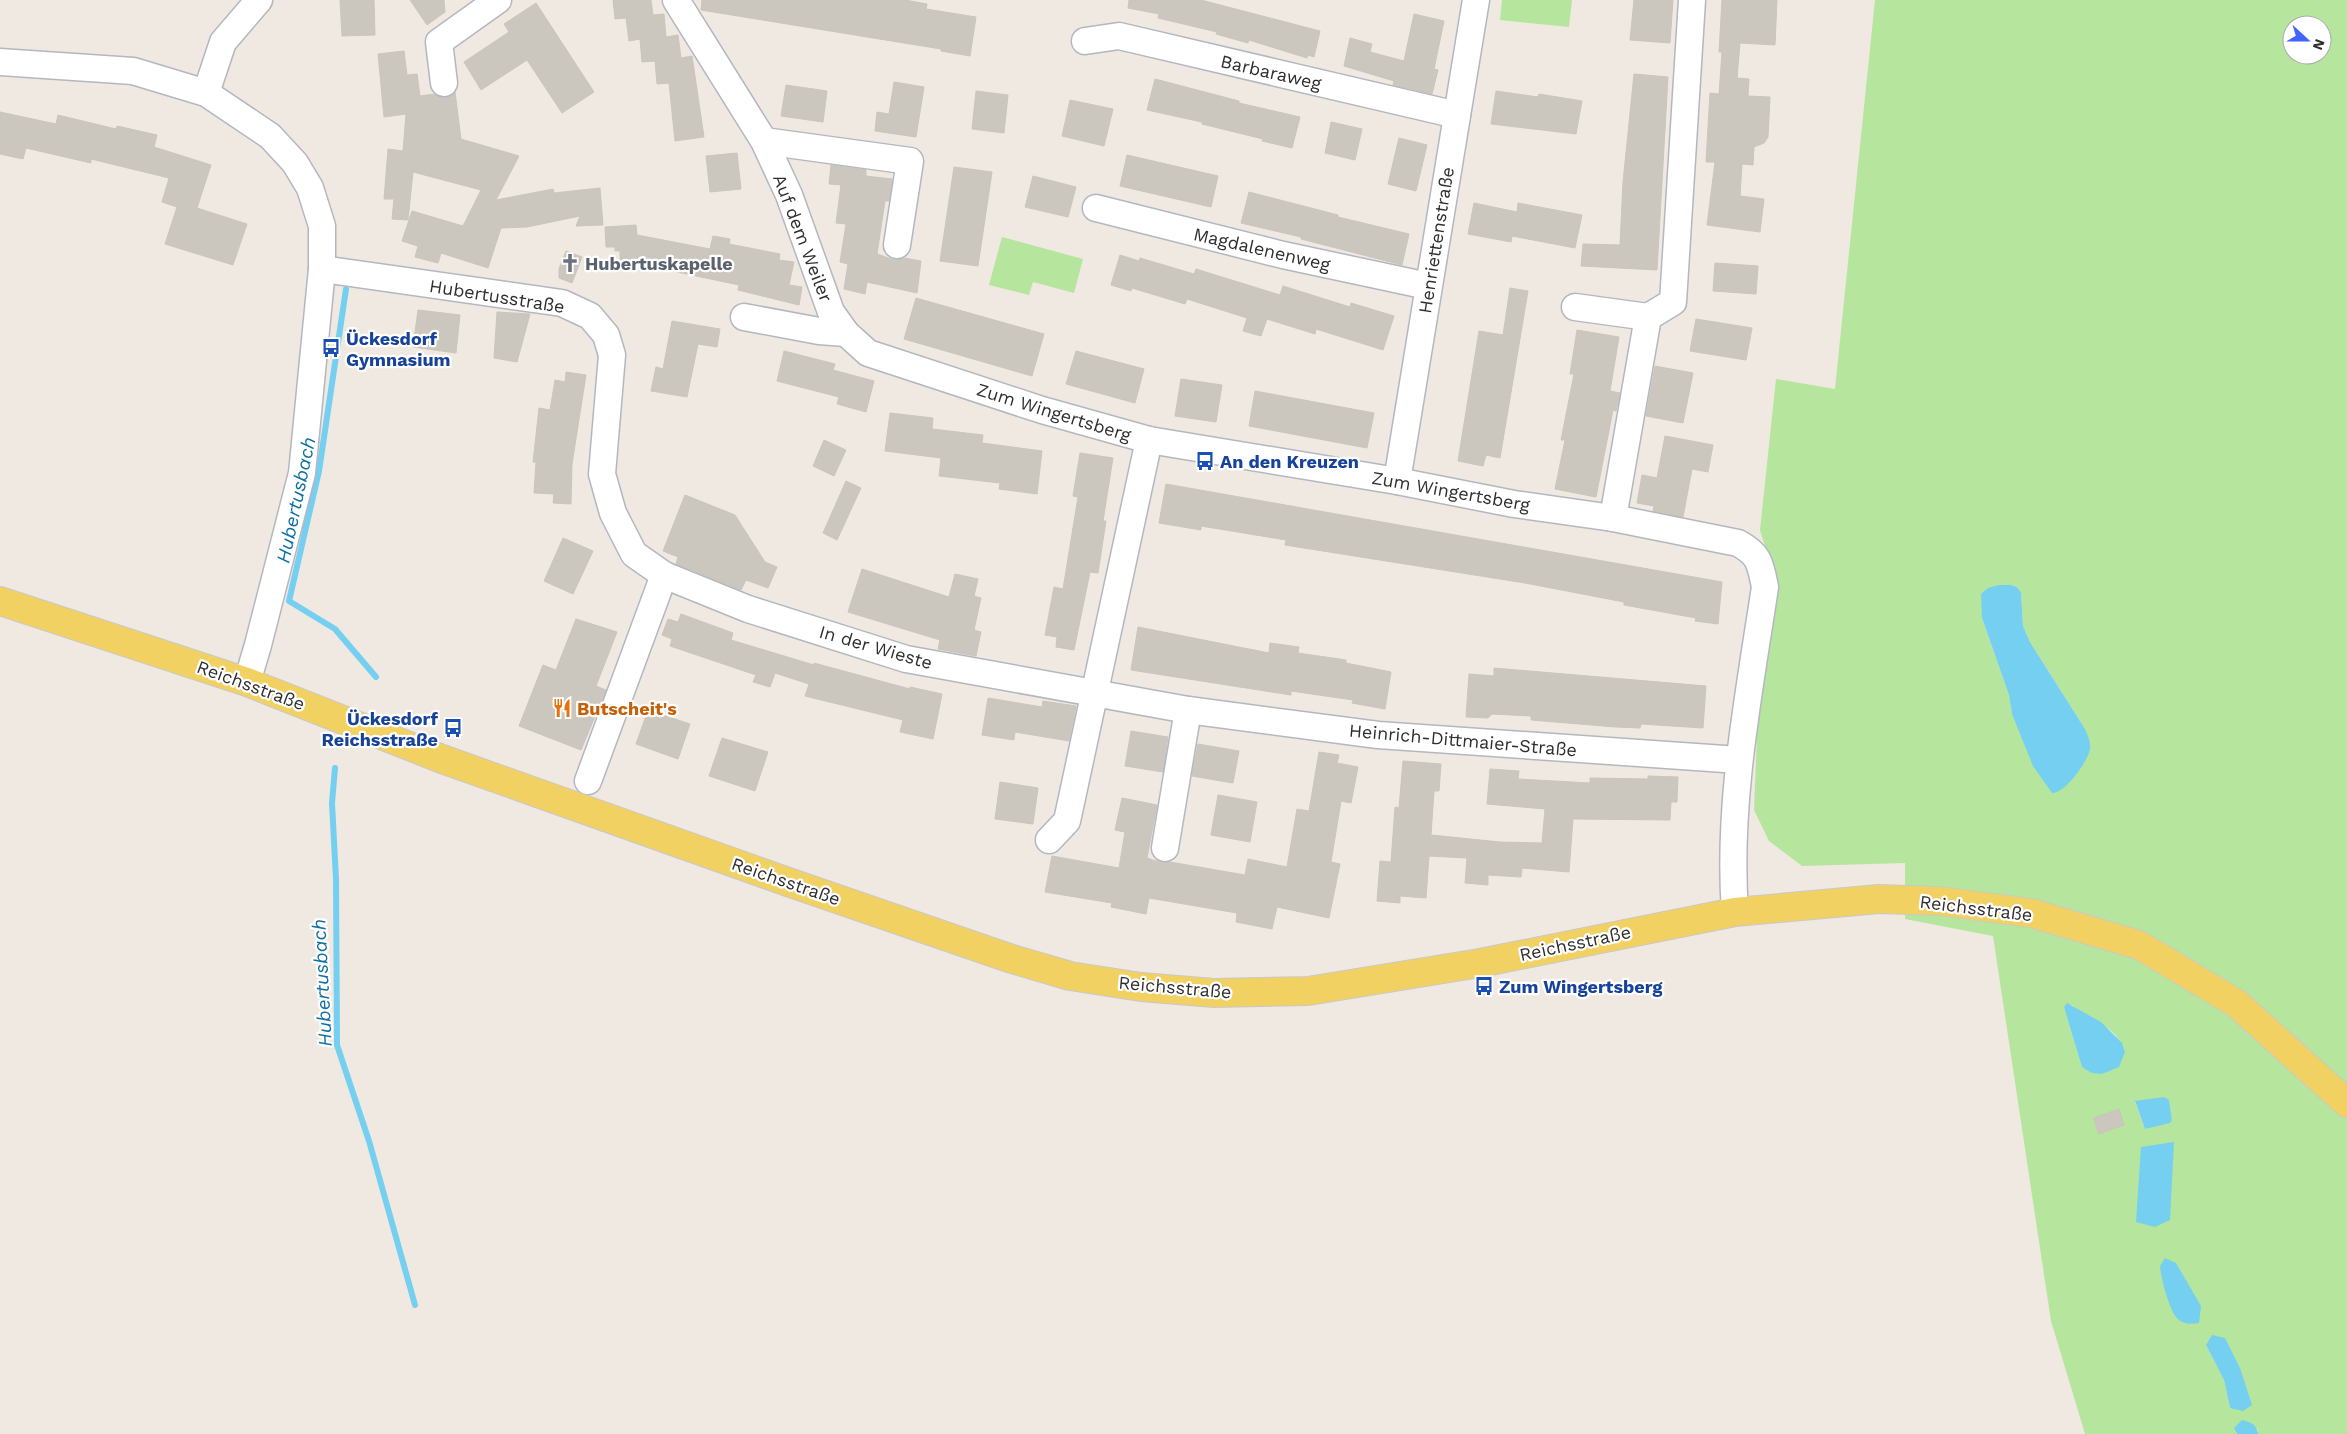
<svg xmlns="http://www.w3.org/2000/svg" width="2347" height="1434" viewBox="0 0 2347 1434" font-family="'Work Sans',sans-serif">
<rect width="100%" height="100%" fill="#efe9e1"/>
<g fill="#b6e59e" fill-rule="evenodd">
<path d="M1502,0h70l-3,27 -69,-7z"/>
<path d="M1875,0h472v1434h-89v-5l-24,-1 3,6h-152l-34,-113 -58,-385 -88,-17v-56l-103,3 -33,-25 -15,-31 3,-74 17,-160 -14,-46 16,-151 59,10zM2292,25h30v30h-30zM1999,585h12l6,2 4,5 2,34 7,16 55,87 -73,-15 -3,-19 -27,-77zM2072,1005c20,17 43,19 53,47l-43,15 -18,-60zM2169,1100l3,20 -27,9 -10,-27zM2206,1345l34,23 -10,40 -6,-28z"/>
<path d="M1002,237l81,22 -9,34 -41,-11 -4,13 -40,-10z"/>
</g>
<g fill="#75cff0">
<path d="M1999,585h12l6,2 4,5 2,34 7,16 55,87c3,7 6,13 5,20 -2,12 -25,45 -38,44l-19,-27 -21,-52 -3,-19 -27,-77 -1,-24 7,-6z"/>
<path d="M2067,1003l34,19 21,21 3,9 -6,15 -17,7 -10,-1 -10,-6 -16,-53 -2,-7z"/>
<path d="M2164,1097l5,3 3,20 -2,3 -25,6 -10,-28z"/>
<path d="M2174,1142l-4,78 -15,7 -19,-5 5,-75z"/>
<path d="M2165,1258l11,5 25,43 -2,17c-7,1 -16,2 -22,-5 -8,-9 -16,-39 -17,-52z"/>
<path d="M2212,1335l13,3 15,30 12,37 -9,6 -13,-3 -6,-28 -18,-35z"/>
<path d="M2242,1420c8,2 15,4 16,14h-21l-3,-6z"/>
</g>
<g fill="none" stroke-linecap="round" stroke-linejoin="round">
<g stroke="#75cff0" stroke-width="6">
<path d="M346,289l-27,182 -30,130 46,28 41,48"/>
<path d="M335,768l-3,35 4,76 1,166 32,96 46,164"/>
</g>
</g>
<g fill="#cbc7bf" stroke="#cbc5ba">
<path d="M340,0h34l1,35 -33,1z"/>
<path d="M410,0h34l1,12 -18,13z"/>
<path d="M613,0h38l2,15 11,-1 2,23 12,-2 3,23 11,-2 12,81 -29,4 -6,-58 -12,1 -2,-23 -13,1 -2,-23 -11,2 -3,-23 -11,1z"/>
<path d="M702,0h203l22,4 -1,5 50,8 -6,39 -29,-5v-2l-240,-39z"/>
<path d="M1129,0h72l119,31 -6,26 -6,-2 -1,3 -58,-18 -1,3 -32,-9 1,-2 -59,-14 1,-4 -31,-6z"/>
<path d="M1634,0h39l-3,43 -40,-3z"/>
<path d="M1722,0h55l-2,45 -35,-2 -3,35 12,1 -1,17 22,1 -2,40 -4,6 -10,4 -1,18 -11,-1 -2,32 24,3 -4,33 -53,-7 8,-63h-9l4,-69 9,1 3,-42h-3z"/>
<path d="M536,3l58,89 -32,21 -35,-53 -46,30 -17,-28 45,-30 -5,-8z"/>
<path d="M1414,14l30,7 -10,48 4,1 -6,24 -39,-9 1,-4 -50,-15 6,-28 22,6 -2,8 34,9z"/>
<path d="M404,51l3,24 10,-1 3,22 15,-2 10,4 10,-6 6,47 58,17 -23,44 57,-11 1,4 46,-5 3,37 -27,1 4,-10 -53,11 -26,1 -13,40 -47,-15 -3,10 -23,-6 3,-11 -16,-5 10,-30 51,15 18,-36 -68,-18 -5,48 -16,-1 2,-20h-10l4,-50 15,2 3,-37 -22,3 -6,-63z"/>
<path d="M1634,74l34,3 -11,193 -76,-4 2,-22 37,1 3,-63z"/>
<path d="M1155,79l84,22v2l61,14 -8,31 -30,-7 1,-2 -61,-15v-2l-55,-12z"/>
<path d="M894,82l30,5 -8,50 -41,-6 2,-19 12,2z"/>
<path d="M786,85l41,6 -4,31 -42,-6z"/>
<path d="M976,91l32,4 -4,38 -32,-4z"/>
<path d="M1496,91l42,6 1,-3 43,7 -6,33 -85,-10z"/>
<path d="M1070,100l43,9 -9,37 -42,-10z"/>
<path d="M0,112l56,12 2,-9 58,14 1,-3 40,9 -3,12 57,18 -14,43 50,16 -14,41 -68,-21 12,-37 -15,-5 7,-24 -78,-19v4l-65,-15 -3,11 -23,-5z"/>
<path d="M1331,122l31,7 -7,31 -30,-7z"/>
<path d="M1399,138l28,7 -11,46 -28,-7z"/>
<path d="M737,153l4,36 -31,3 -4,-36z"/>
<path d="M1127,155l91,21 -7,31 -91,-21z"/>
<path d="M831,165l35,5v6l26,3 -3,22h-4l-8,53 17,6 10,-2 17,3 -4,32 -50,-11 -2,12 -21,-5 4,-25 -8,-2 6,-38 -10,-1 5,-38 -12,-1z"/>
<path d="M954,167l38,5 -14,94 -38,-5z"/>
<path d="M1033,176l43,11 -8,30 -43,-10z"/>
<path d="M1249,192l89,23v2l71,17 -7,31 -101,-26v-2l-60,-14z"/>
<path d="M1474,203l43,9 1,-9 64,12 -7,33 -63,-12 -1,6 -43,-8z"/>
<path d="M636,225l1,10 73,14 3,-13 17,3 -1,5 51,10 -1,6 15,2 -5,23 13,2 -3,18 -61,-15 1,-5 -119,-25v-9h-5v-4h-9l-1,-20z"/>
<path d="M566,251l16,6 -10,26 -13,-5v-9z"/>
<path d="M1120,255l19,6 1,-3 54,16 2,-5 84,26 3,-9 67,21 1,-4 43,13 -11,34 -67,-21 -1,5 -48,-15 -6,17 -18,-5 4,-13 -60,-19 -2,5 -53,-16 -1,3 -20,-6z"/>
<path d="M1715,263l43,3 -2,28 -43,-3z"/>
<path d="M1510,288l18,3 -28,167 -14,-3 -3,11 -25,-5 21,-130 24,4z"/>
<path d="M916,298l128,36 -12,42 -128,-37z"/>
<path d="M418,310l42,5 -4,38 -43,-6z"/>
<path d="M497,312l33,2 -13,48 -23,-4z"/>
<path d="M1696,319l56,9 -6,32 -56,-9z"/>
<path d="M672,321l48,8 -3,18 -19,-3 -11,53 -36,-6 5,-24 7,2z"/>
<path d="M1577,330l42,7 -9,54 10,2 -4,18 -3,-1 -17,87 -41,-8 10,-49h-4l13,-66h-4z"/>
<path d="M784,351l51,13 -2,6 41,11 -8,31 -29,-8 2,-7 -62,-16z"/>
<path d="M1076,351l68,18 -9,34 -69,-19z"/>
<path d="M1655,366l38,7 -10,50 -37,-7z"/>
<path d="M566,372l20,3 -14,89 -1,40 -18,-1 1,-9 -20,-1 2,-31h-3l6,-54 11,2 5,-30 10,2z"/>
<path d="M1181,379l41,6 -6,37 -41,-6z"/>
<path d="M1255,391l119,22 -7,35 -118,-22z"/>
<path d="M890,413l43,5 -1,11 51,6 -1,8 60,8 -5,43 -38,-5 1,-6 -61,-7 2,-18 -56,-7z"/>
<path d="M1665,436l48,9 -5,27 -16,-3 -9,48 -30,-6 1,-5 -17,-3 5,-28 15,3z"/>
<path d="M824,440l22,10 -12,26 -21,-10z"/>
<path d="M1080,453l33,5 -10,63h3l-8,52 -8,-1 -16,78 -18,-3 1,-10 -12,-2 9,-48 9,2 15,-92 -5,-1z"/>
<path d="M846,481l15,7 -24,52 -14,-7z"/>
<path d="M1166,484l556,98 -4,42 -23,-3 1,-3 -72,-13v-3l-99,-19 -240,-38 1,-5 -85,-14v4l-42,-7z"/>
<path d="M685,495l50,20 30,47 12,5 -9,21 -22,-8 -5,10 -65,-26 2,-7 -15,-6z"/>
<path d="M563,538l30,13 -20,43 -29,-13z"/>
<path d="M862,569l87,28 6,-23 23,5 -4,17 7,2 -7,32 7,2 -5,24 -38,-7 2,-9 -92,-28z"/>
<path d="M681,614l52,19 -2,7 83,25v-2l96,26v-2l32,7 -9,45 -33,-7 3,-12 -98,-24 4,-12 -34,-11 -5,14 -17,-5 3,-7 -86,-29 2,-7 -10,-4 6,-16 10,3z"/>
<path d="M576,619l41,13 -21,54 10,4 -25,60 -62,-24 24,-61 13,5z"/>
<path d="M1138,627l131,26 1,-10 29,4 -1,6 48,7v3l45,9 -6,37 -33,-6 1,-3 -62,-9v4l-160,-25z"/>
<path d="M1494,668l212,18 -3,42 -62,-4 -1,4 -24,-1 -85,-7v-4l-39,-2 -4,4 -22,-1 3,-43 25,2z"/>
<path d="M988,698l54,9 1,-6 33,5 -7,35 -54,-9 -1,8 -32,-5z"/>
<path d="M648,710l42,14 -12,35 -42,-15z"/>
<path d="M1131,731l37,6 -5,35 -38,-6z"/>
<path d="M722,738l46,14 -13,39 -46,-15z"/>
<path d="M1198,744l41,7 -6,32 -41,-7z"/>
<path d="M1319,752l20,3 -2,8 21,4 -7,36 -10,-2 -10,61 9,2 -11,54 -52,-11 -5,22 -36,-7 1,-9 -88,-15 -3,16 -35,-7 1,-4 -67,-11 7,-36 67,12 6,-36 -10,-2 7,-32 35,7 -10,53 15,5 8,-1 75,13 3,-16 39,8 10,-58 12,2z"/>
<path d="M1403,761l38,3 -2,27h-5l-3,44 69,7 42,1 3,-34 -58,-5 3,-35 29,2 -1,8 72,4v-5l58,1v-3l30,1 -1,25h-6l-1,18 -97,-1 -4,53 -47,-4 -1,9 -33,-2v10l-23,-2 2,-25 -38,-2 -3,42 -26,-2v7l-23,-2 3,-40 11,1 4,-55 4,1z"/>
<path d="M1000,782l38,6 -5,36 -38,-5z"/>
<path d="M1218,795l39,7 -7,40 -39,-7z"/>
<path d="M2119,1109l5,16 -25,9 -6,-16z"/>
</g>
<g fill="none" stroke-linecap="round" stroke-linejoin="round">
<g stroke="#b4b7c1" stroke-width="29">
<g id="minor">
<path d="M676,0l88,141 25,54 42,117 15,21 22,20 174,57 107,30 248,41 117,23 99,14 125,25c22,12 22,20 27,44 -16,107 -38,216 -30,325"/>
<path d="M1085,41l34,-5 338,79"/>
<path d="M0,62l133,9 73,22 64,43 25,27 15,25 12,38v43l-20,204 -44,172 -11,37"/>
<path d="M444,83l-5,-41 59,-42"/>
<path d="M206,93l17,-51 36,-42"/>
<path d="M764,141l146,20 -13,84"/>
<path d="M1096,208l187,47 145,31"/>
<path d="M322,269l240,34 28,13 16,19 6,20 -10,119 11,39 21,41 30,21 -76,206"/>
<path d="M1575,307l73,10"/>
<path d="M744,317l75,14 27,2"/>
<path d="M1397,481l79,-481"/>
<path d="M1613,518l35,-201 25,-15 19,-302"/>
<path d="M664,575l84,34 158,50 282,51 190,25 361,25"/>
<path d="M1049,840l18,-19 82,-381"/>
<path d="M1165,848l23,-138"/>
</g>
</g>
<g stroke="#c9c9c9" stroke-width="30">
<path id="major" d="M0,601l247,81 195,77 346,123 221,76 61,18 71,11 73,6 94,-2 172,-28 255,-51 144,-13 60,2 92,12 108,32 97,58 111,100"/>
</g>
<use href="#minor" stroke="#fff" stroke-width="26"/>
<use href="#major" stroke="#f2d163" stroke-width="28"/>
</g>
<defs>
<g id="church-bare" transform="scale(1.5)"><path d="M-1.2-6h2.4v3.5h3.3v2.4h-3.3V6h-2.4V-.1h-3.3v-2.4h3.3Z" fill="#6b7280" stroke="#fff" stroke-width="2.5" paint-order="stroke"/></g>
<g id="bus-bare" transform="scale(1.5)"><path d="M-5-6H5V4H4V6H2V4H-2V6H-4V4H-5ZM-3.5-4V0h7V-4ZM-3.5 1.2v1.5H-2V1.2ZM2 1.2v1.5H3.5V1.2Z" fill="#1a4fb4" stroke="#fff" stroke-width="2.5" paint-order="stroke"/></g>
<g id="restaurant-bare" transform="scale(1.5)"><path d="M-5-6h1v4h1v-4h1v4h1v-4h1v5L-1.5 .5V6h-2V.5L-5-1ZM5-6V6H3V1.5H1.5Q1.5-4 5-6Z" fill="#e8710a" stroke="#fff" stroke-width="2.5" paint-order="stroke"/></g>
</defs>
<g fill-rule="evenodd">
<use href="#church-bare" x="570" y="263"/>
<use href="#bus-bare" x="331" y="348"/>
<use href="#bus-bare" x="1205" y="461"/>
<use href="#restaurant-bare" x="562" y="708"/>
<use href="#bus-bare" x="453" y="728"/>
<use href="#bus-bare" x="1484" y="986"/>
</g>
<g text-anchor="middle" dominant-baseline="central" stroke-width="4.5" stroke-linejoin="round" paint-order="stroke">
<g font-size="18" fill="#2e2e2e" stroke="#fff">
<text transform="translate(1271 72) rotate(13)">Barbaraweg</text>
<text transform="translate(803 238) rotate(69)">Auf dem Weiler</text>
<text transform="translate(1436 240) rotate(-81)">Henriettenstraße</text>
<text transform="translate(1262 249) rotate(13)">Magdalenenweg</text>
<text transform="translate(497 296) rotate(9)">Hubertusstraße</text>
<text transform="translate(1054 412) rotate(17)">Zum Wingertsberg</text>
<text transform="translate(1451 491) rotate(10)">Zum Wingertsberg</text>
<text transform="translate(876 647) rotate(16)">In der Wieste</text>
<text transform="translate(251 685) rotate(20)">Reichsstraße</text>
<text transform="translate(1463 740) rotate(5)">Heinrich-Dittmaier-Straße</text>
<text transform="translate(786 881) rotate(19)">Reichsstraße</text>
<text transform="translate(1976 908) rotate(7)">Reichsstraße</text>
<text transform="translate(1575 943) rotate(-12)">Reichsstraße</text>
<text transform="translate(1175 987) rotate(5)">Reichsstraße</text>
</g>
<g font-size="18" font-weight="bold" fill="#5b616d" stroke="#fff" text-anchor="start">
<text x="585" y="263">Hubertuskapelle</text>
</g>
<g font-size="18" font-weight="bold" fill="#164399" stroke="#fff" text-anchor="start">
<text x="346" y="338">Ückesdorf<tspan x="346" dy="21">Gymnasium</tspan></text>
<text x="1220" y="461">An den Kreuzen</text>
<text x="438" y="718" text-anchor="end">Ückesdorf<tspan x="438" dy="21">Reichsstraße</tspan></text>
<text x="1499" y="986">Zum Wingertsberg</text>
</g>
<g font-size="18" font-weight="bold" fill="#c56008" stroke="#fff" text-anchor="start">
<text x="577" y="708">Butscheit's</text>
</g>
<g font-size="19" font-style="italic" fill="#0d6fa3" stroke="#fff">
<text transform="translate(296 500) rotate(-78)">Hubertusbach</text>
<text transform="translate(322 983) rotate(-93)">Hubertusbach</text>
</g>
</g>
<g transform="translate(2307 40) rotate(111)"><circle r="24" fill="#ffffff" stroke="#ababab"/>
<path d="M0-4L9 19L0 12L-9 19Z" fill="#4264fb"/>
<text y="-8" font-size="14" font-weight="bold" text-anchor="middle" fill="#2e2e2e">N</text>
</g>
</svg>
